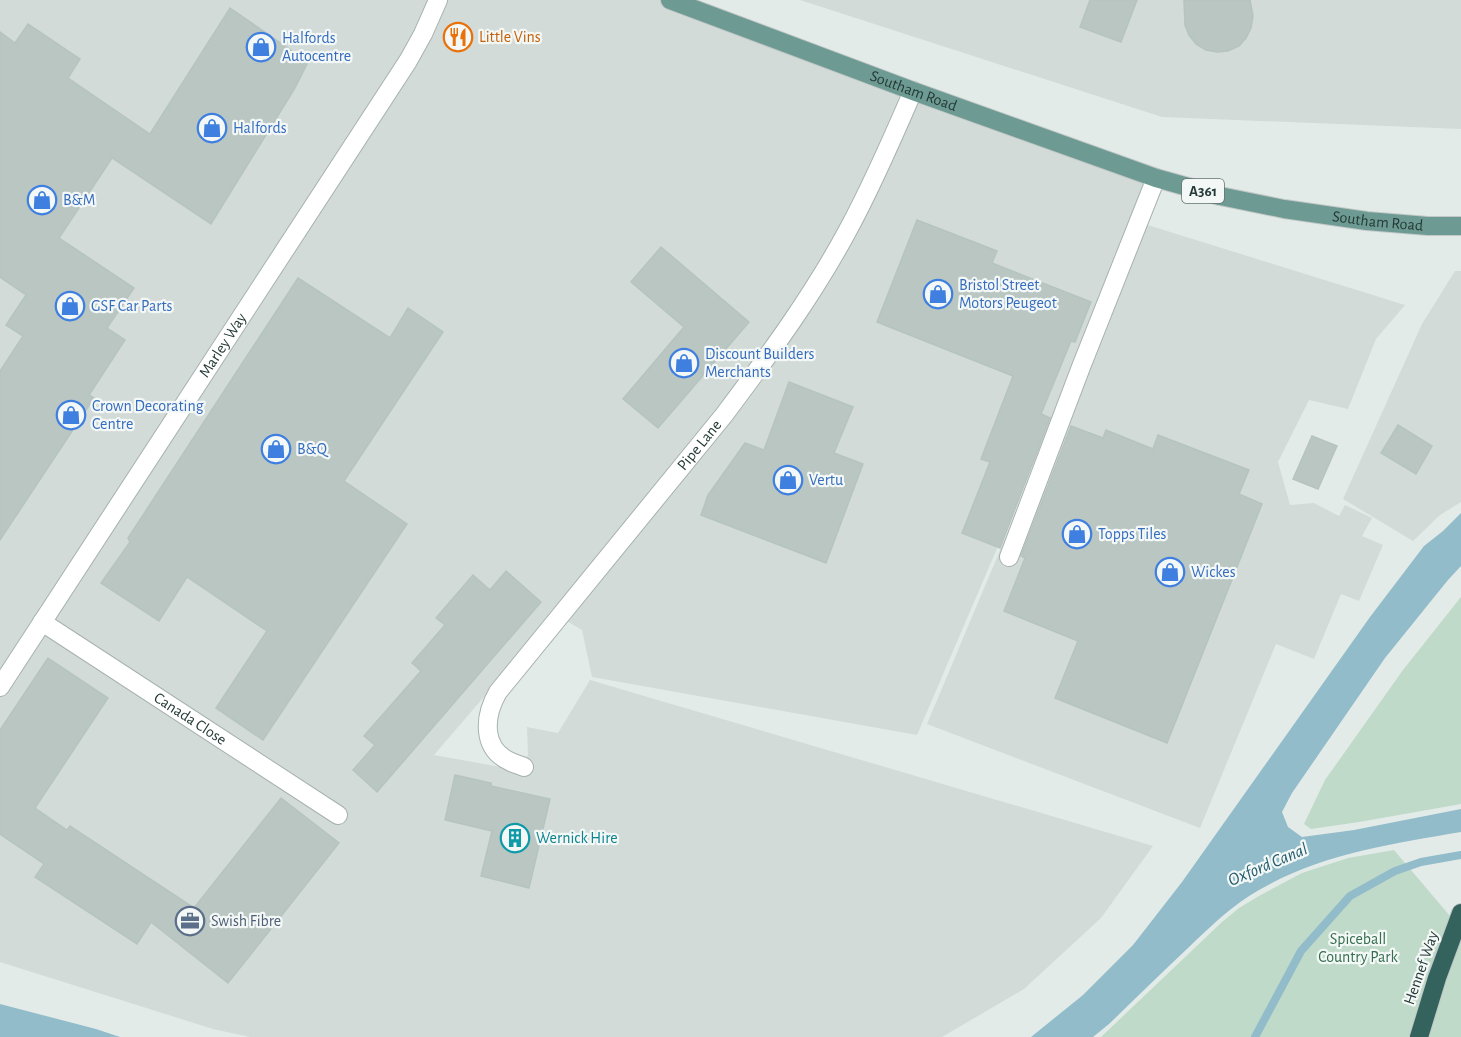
<svg xmlns="http://www.w3.org/2000/svg" width="1461" height="1037" viewBox="0 0 1461 1037" font-family="'Alegreya Sans',sans-serif">
<rect width="100%" height="100%" fill="#e3ebe8"/>
<g fill="#d2dbd7">
<path d="M0,0h672l484,178 -239,557 -325,-58 -10,-47 -27,-16 -121,141 89,16 5,-17 -1,-27 31,6 32,-53 563,166 -52,72 -77,71 -82,48h-692l-37,-8 -213,-67z"/>
<path d="M800,0h661v129l-299,-12z"/>
<path d="M1138,222l267,83 -29,34 -28,70 -39,-9 -31,62 12,43 24,-2 25,13 6,-11 27,13 -10,18 21,9 -24,56 -18,-7 -27,65 -38,-15 -76,184 -273,-104z"/>
<path d="M1455,271h6v231l-21,13 -27,26 -70,-42 79,-175z"/>
</g>
<g fill="#bfdac8">
<path d="M1461,597v207l-102,18 -48,7 -7,-5 21,-44 78,-110z"/>
<path d="M1394,850l67,79v108h-360l121,-115 17,-14 20,-12 43,-23 46,-15z"/>
</g>
<g fill="#92bcca">
<path d="M1461,513v53l-13,14 -63,78 -93,135 -10,19 6,15 14,10 52,-7 107,-21v23c-70,12 -140,22 -202,58 -27,15 -49,37 -71,58 -27,25 -53,51 -79,76l-16,13h-62l52,-42 50,-50 49,-63 188,-265 54,-71 19,-15z"/>
<path d="M0,1004l96,25 24,8h-120z"/>
</g>
<g fill="none" stroke-linecap="round" stroke-linejoin="round">
<path stroke="#92bcca" stroke-width="8" d="M1255,1037l46,-86 49,-55 45,-25 26,-9 40,-7"/>
</g>
<g fill="#b9c6c2" stroke="#b6c4c0" stroke-width="1.5">
<path d="M1090,0h47l-16,42 -41,-15z"/>
<path d="M1184,0h66l3,16 -2,12 -5,10 -7,8 -11,5 -11,1 -11,-2 -10,-6 -7,-9 -4,-10z"/>
<path d="M230,8l78,54 -13,26 -84,136 -99,-66 -53,80 75,50 -27,40 18,12 -36,55 5,3 -94,142v-169l23,-35 -17,-11 20,-30 -26,-18v-245l15,11 13,-19 52,35 -12,19 82,56z"/>
<path d="M917,220l80,31 -5,12 99,39 -16,40 -4,-1 -30,73 9,4 -50,130 -38,-15 28,-71 -9,-3 32,-83 -136,-54z"/>
<path d="M661,247l88,75 -91,106 -35,-29 61,-72 -53,-45z"/>
<path d="M298,278l92,60 18,-30 35,24 -99,149 63,43 -144,216 -47,-32 51,-77 -80,-54 -28,44 -58,-38 29,-41 -2,-4z"/>
<path d="M789,382l64,25 -19,46 29,11 -37,99 -125,-48 7,-20 37,-52 19,7z"/>
<path d="M1398,425l34,21 -16,28 -35,-21z"/>
<path d="M1071,426l32,12 3,-8 47,19 5,-14 91,35 -10,24 23,10 -95,239 -112,-45 23,-57 -74,-30 21,-53 -4,-2z"/>
<path d="M1312,436l25,10 -19,43 -25,-10z"/>
<path d="M506,571l35,31 -164,190 -24,-22 22,-25 -11,-9 57,-65 -9,-8 33,-38 -9,-7 37,-43 17,15z"/>
<path d="M48,658l60,40 -73,110 32,22 3,-4 124,82 87,-110 58,45 -111,140 -77,-61 -14,22 -102,-67 9,-13 -44,-30v-104z"/>
<path d="M455,775l36,8v3l59,13 -21,89 -48,-12 11,-45 -47,-11z"/>
</g>
<g fill="none" stroke-linecap="round" stroke-linejoin="round">
<g stroke="#a6b2af" stroke-width="20">
<g id="street">
<path d="M1009,557l72,-190 75,-189"/>
<path id="s1" d="M42,622l296,193"/>
<path id="s2" d="M0,687l408,-626 15,-27 15,-34"/>
<path id="s3" d="M524,767c-4,-2 -9,-3 -13,-5 -30,-13 -27,-46 -13,-70l226,-277c45,-60 90,-121 125,-187 24,-44 44,-91 64,-137"/>
</g>
</g>
<g stroke="#c2c8c7" stroke-width="20">
<g id="primary">
<path id="s4" d="M670,0l243,91 243,87 64,18 64,13 83,12 61,5h33"/>
</g>
</g>
<g stroke="#c2c8c7" stroke-width="20">
<path id="highway" d="M1419,1037l18,-59 24,-65"/>
</g>
<use href="#street" stroke="#fff" stroke-width="18"/>
<use href="#primary" stroke="#6d9b93" stroke-width="18"/>
<use href="#highway" stroke="#34635d" stroke-width="18"/>
</g>
<defs>
<g id="restaurant-ring" transform="scale(1.5)"><circle r="9.5" fill="#f3f8f6" stroke="#e8710a" stroke-width="1.5"/><path d="M-5-6h1v4h1v-4h1v4h1v-4h1v5L-1.5 .5V6h-2V.5L-5-1ZM5-6V6H3V1.5H1.5Q1.5-4 5-6Z" fill="#e8710a"/></g>
<g id="shop-ring" transform="scale(1.5)"><circle r="9.5" fill="#f3f8f6" stroke="#3f7fe0" stroke-width="1.5"/><path d="M-5-2.5h2.3a2.7 3.5 0 0 1 5.4 0H5L5.5 6h-11ZM-1.5-2.5h3a1.5 2.3 0 0 0-3 0Z" fill="#3f7fe0"/></g>
<g id="building-ring" transform="scale(1.5)"><circle r="9.5" fill="#f3f8f6" stroke="#0f9aa8" stroke-width="1.5"/><path d="M-4-6H4V6H1V3H-1V6H-4ZM-2.5-4.3h1.7v1.8h-1.7ZM.8-4.3h1.7v1.8H.8ZM-2.5-1h1.7V.8h-1.7ZM.8-1h1.7V.8H.8Z" fill="#0f9aa8"/></g>
<g id="office-ring" transform="scale(1.5)"><circle r="9.5" fill="#f3f8f6" stroke="#5c6f8a" stroke-width="1.5"/><path d="M-6-3h4V-5.5h4V-3h4V5H-6ZM-1-4.5V-3h2v-1.5ZM-6 0V1H6V0Z" fill="#5c6f8a"/></g>
</defs>
<g fill-rule="evenodd">
<use href="#restaurant-ring" x="458" y="37"/>
<use href="#shop-ring" x="261" y="47"/>
<use href="#shop-ring" x="212" y="128"/>
<use href="#shop-ring" x="42" y="200"/>
<use href="#shop-ring" x="938" y="294"/>
<use href="#shop-ring" x="70" y="306"/>
<use href="#shop-ring" x="684" y="363"/>
<use href="#shop-ring" x="71" y="415"/>
<use href="#shop-ring" x="276" y="449"/>
<use href="#shop-ring" x="788" y="480"/>
<use href="#shop-ring" x="1077" y="534"/>
<use href="#shop-ring" x="1170" y="572"/>
<use href="#building-ring" x="515" y="838"/>
<use href="#office-ring" x="190" y="921"/>
</g>
<g text-anchor="middle" dominant-baseline="central" stroke-width="4.5" stroke-linejoin="round" paint-order="stroke">
<rect fill="#f3f8f6" stroke="#637370" stroke-width="1.5" x="1182" y="179" width="42" height="24" rx="4.5"/>
<g font-size="15" font-weight="bold" fill="#253a36">
<text x="1203" y="191">A361</text>
</g>
<g font-size="16" fill="#c56008" stroke="#f3f8f6" text-anchor="start">
<text x="479" y="37">Little Vins</text>
</g>
<g font-size="16" fill="#366cbe" stroke="#f3f8f6" text-anchor="start">
<text x="282" y="38">Halfords<tspan x="282" dy="18">Autocentre</tspan></text>
<text x="233" y="128">Halfords</text>
<text x="63" y="200">B&amp;M</text>
<text x="959" y="285">Bristol Street<tspan x="959" dy="18">Motors Peugeot</tspan></text>
<text x="91" y="306">GSF Car Parts</text>
<text x="705" y="354">Discount Builders<tspan x="705" dy="18">Merchants</tspan></text>
<text x="92" y="406">Crown Decorating<tspan x="92" dy="18">Centre</tspan></text>
<text x="297" y="449">B&amp;Q</text>
<text x="809" y="480">Vertu</text>
<text x="1098" y="534">Topps Tiles</text>
<text x="1191" y="572">Wickes</text>
</g>
<g font-size="16" fill="#253a36" stroke="#f3f8f6">
<text stroke="none"><textPath href="#s4" startOffset="260">Southam Road</textPath></text>
<text stroke="none"><textPath href="#s4" startOffset="744">Southam Road</textPath></text>
<text stroke="none"><textPath href="#s2" startOffset="408">Marley Way</textPath></text>
<text stroke="none"><textPath href="#s3" startOffset="414">Pipe Lane</textPath></text>
<text stroke="none"><textPath href="#s1" startOffset="177">Canada Close</textPath></text>
<text transform="translate(1421 968) rotate(-71)">Hennef Way</text>
</g>
<g font-size="16" fill="#0d838f" stroke="#f3f8f6" text-anchor="start">
<text x="536" y="838">Wernick Hire</text>
</g>
<g font-size="16" fill="#4e5e75" stroke="#f3f8f6" text-anchor="start">
<text x="211" y="921">Swish Fibre</text>
</g>
<g font-size="16" fill="#346d4f" stroke="#f3f8f6">
<text x="1358" y="939">Spiceball<tspan x="1358" dy="18">Country Park</tspan></text>
</g>
<g font-size="18" font-style="italic" fill="#265d6f" stroke="#f3f8f6">
<text transform="translate(1268 865) rotate(-23)">Oxford Canal</text>
</g>
</g>
</svg>
